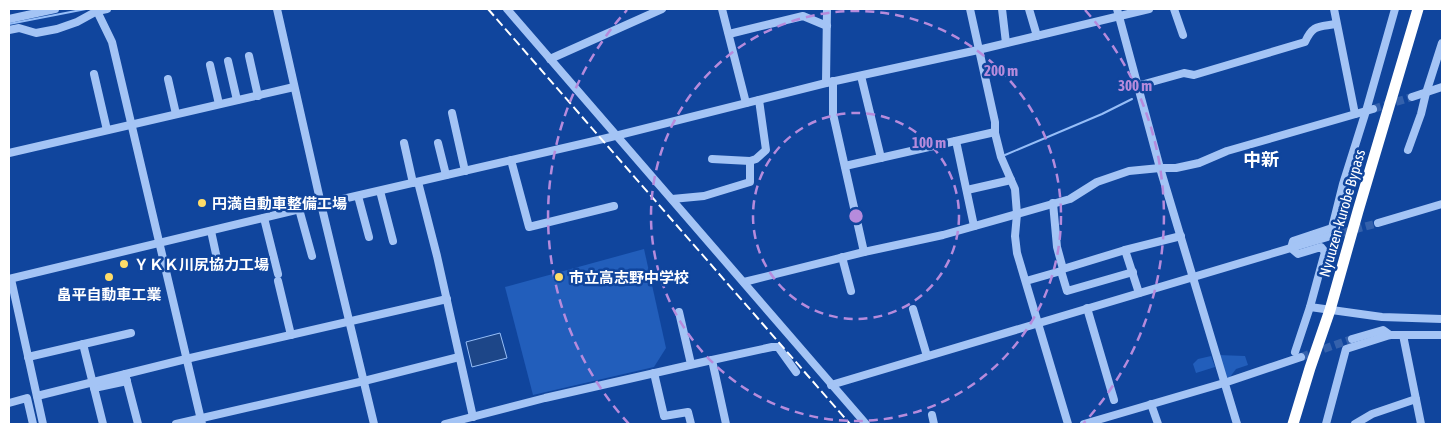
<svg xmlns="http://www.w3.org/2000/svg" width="1451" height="433" viewBox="0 0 1451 433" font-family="'Asap Condensed','Noto Sans JP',sans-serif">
<rect width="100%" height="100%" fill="#10459d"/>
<g fill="#225ebb">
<path d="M644,249l22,99 -12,19 -121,28 -28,-108z"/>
<path d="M1218,355l27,1 3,9 -12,4 -6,8h-5z"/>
<path d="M1211,356l4,11 -19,6 -3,-9 5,-5z"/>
</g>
<path fill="#1d4688" stroke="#96bef8" d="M500,333l7,25 -35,9 -6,-25z"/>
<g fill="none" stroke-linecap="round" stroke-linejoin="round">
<g stroke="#96bef8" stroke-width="2">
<path d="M9,24l77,-15"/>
<path d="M1005,155l97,-41 30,-15"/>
</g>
<g stroke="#3461ac" stroke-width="8" stroke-dasharray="8 4" stroke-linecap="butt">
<path d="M1373,109l39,-12"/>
<path d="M1331,236l47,-13"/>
<path d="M1301,357l51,-18"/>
</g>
<g stroke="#a4c4f5" stroke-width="8">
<path d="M96,9l16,33 90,382"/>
<path d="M277,9l44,195 53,220"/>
<path d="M507,9l359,415"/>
<path d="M722,9l24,94"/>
<path d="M970,9l25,113v11l6,24 14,32 2,25 -2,22 2,17 51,171"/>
<path d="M1002,9l4,34"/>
<path d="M1029,9l8,27"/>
<path d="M1117,9l43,159 77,256"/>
<path d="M1174,9l9,26"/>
<path d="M1334,9l21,105"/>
<path d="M9,19l46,-10"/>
<path d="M9,30l10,-2 17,5 21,-4 20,-7 20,-11 10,-2"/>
<path d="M729,34l74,-18 24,10"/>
<path d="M249,56l9,40"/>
<path d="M550,59l112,-50"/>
<path d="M228,61l9,39"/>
<path d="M210,65l9,39"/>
<path d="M94,74l13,56"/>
<path d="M861,76l20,82"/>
<path d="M168,79l8,35"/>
<path d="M833,81v33l31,138"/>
<path d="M826,83l1,-74"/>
<path d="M1137,86l47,-13 10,2 111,-33c8,-18 14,-15 31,-18"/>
<path d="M1412,97l30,-10"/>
<path d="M452,113l13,58"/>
<path d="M956,141l18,85"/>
<path d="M404,143l9,40"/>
<path d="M438,143l8,32"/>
<path d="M1408,150l13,-36 5,-21 16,-50"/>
<path d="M9,153l285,-66"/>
<path d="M712,159l38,2"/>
<path d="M511,160l18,67 85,-21"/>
<path d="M845,166l150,-34"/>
<path d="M418,182l19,74 36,161"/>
<path d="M967,190l44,-10"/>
<path d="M380,191l13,50"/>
<path d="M358,196l11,41"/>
<path d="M672,199l32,-3 46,-14v-21l6,-2 10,-9 -7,-50"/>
<path d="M299,209l13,47"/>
<path d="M264,218l14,56"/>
<path d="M1378,223l64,-19"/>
<path d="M211,231l8,37"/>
<path d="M1291,248l2,-7 39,-13 11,-44 23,-73 29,-102"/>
<path d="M1291,248l7,6 23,-7 4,5 -15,55 72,10 60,2"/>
<path d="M1125,250l56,-14"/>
<path d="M842,257l9,34"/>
<path d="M1063,269l62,-19 14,43"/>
<path d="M1061,271l6,20 66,-19"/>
<path d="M9,279l312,-75 286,-66 219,-55 152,-33 171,-41"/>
<path d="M11,279l32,145"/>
<path d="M278,281l13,54"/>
<path d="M1026,281l35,-10 2,-2 -6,-22 -4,-44"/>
<path d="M744,282l120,-30 79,-17 127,-36 27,-17 32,-11 31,-3h16l23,-5 28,-12 146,-42"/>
<path d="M1087,308l27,92"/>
<path d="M913,309l14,47"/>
<path d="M679,312l12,52"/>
<path d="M1403,335l18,89"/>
<path d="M1352,339l31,-9 7,5"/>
<path d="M83,344l20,80"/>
<path d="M1295,352l15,-45"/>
<path d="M28,357l103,-24"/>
<path d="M712,360l60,-13h6l18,25"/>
<path d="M654,373l10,43 24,-4 3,12"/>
<path d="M125,374l13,50"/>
<path d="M831,385l500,-149"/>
<path d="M94,388l33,-7"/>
<path d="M37,396l149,-37 261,-60"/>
<path d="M9,403l18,-5 6,26"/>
<path d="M1151,404l7,20"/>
<path d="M932,415l2,9"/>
<path d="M176,424l188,-43 95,-24"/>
<path d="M445,424l100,-26 167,-38 14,64"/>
<path d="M1084,424l140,-41 77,-26"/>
<path d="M1326,424l20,-75 44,-14h52"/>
<path d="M1355,424l17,-10 44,-15"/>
</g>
<path stroke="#fff" stroke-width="11" d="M1293,424l17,-56 20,-58 28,-99 60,-202"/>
<path stroke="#fff" stroke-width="2" stroke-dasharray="9 4" stroke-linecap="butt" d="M488,9l362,415"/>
</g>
<g fill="none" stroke="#b68bdc" stroke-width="2.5" stroke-dasharray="9 6">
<circle cx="856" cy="216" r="103"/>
<circle cx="856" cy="216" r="205"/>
<path d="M629 424A308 308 0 0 1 627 10M1085 10A308 308 0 0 1 1083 424"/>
</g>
<g fill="#ffdc68" stroke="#10459d" stroke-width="2">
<circle cx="202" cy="203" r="5"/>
<circle cx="124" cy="264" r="5"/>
<circle cx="109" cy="277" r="5"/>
<circle cx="559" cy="277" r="5"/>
</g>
<g text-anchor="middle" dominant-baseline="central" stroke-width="5" stroke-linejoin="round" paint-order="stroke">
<g font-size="15" font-weight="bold" fill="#fff" stroke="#10459d" text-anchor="start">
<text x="212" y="203">円満自動車整備工場</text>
<text x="134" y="264">ＹＫＫ川尻協力工場</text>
<text x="569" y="277">市立高志野中学校</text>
<text x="109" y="294" text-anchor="middle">畠平自動車工業</text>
</g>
<g font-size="15" fill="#fff" stroke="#10459d">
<text transform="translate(1342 213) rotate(-74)">Nyuuzen-kurobe Bypass</text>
</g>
<g font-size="18" font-weight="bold" fill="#fff" stroke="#10459d">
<text x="1261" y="159">中新</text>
</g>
</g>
<circle cx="856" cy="216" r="8" fill="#b68bdc" stroke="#10459d" stroke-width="2.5"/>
<g font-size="15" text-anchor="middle" font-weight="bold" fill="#b68bdc" stroke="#10459d" stroke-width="5" stroke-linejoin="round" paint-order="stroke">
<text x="1001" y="76">200 m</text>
<text x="1135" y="91">300 m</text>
<text x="929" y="148">100 m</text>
</g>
<rect width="1451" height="433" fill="none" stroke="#ffffff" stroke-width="20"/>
</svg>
